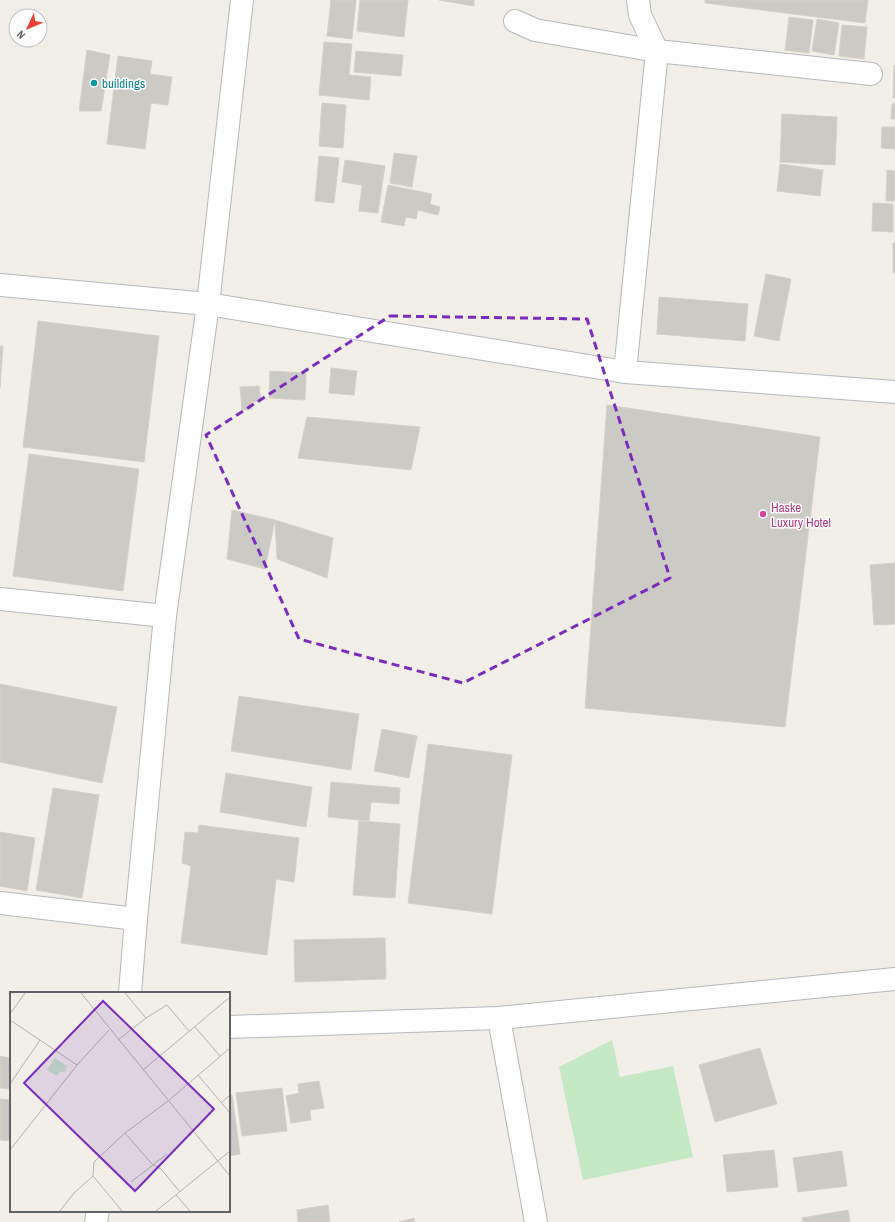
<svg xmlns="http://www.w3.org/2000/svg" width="895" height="1222" viewBox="0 0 895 1222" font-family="'Archivo Narrow',sans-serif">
<rect width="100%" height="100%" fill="#f1efe8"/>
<path fill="#c5e8c5" d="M612,1040l8,37 53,-11 20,91 -110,23 -24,-113z"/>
<g fill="#cccac5" stroke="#d6d1c6">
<path d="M331,0h25l-4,39 -25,-3z"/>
<path d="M360,0h48l-4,37 -47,-6z"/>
<path d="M439,0h35v6z"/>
<path d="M705,0h163l-3,23 -160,-20z"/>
<path d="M789,17l24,3 -4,33 -24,-3z"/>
<path d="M817,19l22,4 -5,32 -22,-4z"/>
<path d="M842,25l25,2 -3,32 -25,-3z"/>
<path d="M324,42l28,2 -3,31 22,2 -2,23 -50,-5z"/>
<path d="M87,50l23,5 -9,56h-22z"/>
<path d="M356,51l47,4 -2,21 -47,-4z"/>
<path d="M118,56l34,5 -2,13 22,3 -4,28 -17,-2 -6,46 -38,-5z"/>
<path d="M894,65l1,1v32h-2z"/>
<path d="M322,103l24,2 -3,43 -24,-2z"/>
<path d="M892,104h3v15h-4z"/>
<path d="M782,114l55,3 -2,48 -55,-3z"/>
<path d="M882,127h13v22l-14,-1z"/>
<path d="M394,153l23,3 -5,31 -22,-4z"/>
<path d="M319,156l20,2 -5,45 -19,-2z"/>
<path d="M345,160l40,6 -7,47 -19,-2 3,-26 -20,-3z"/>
<path d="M780,164l43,6 -3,26 -43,-5z"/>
<path d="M887,170l8,1v30h-9z"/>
<path d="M388,185l44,9 -2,10 10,3 -2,8 -20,-5 -2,9 -10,-2 -2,9 -23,-4z"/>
<path d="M873,203l20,1v28l-21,-1z"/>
<rect x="893" y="243" width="2" height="30"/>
<path d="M766,274l25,5 -12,62 -25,-5z"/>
<path d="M659,297l89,7 -3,37 -88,-7z"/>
<path d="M38,321l121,15 -15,126 -121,-15z"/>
<path d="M0,346h3l-3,42z"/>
<path d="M331,368l26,3 -3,24 -25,-2z"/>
<path d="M270,371l36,2 -1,27 -36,-2z"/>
<path d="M259,386l2,15 -10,1 1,7 -10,1 -2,-23z"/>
<path d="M607,405l213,32 -35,290 -200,-19z"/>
<path d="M307,417l113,10 -9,43 -113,-12z"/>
<path d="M29,454l110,15 -16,122 -110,-15z"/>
<path d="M232,510l43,10 -10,49 -38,-10z"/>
<path d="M275,520l58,18 -6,40 -50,-19z"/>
<path d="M895,563v61l-21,1 -4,-60z"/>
<path d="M0,684l117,23 -15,76 -102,-21z"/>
<path d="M239,696l120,18 -8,56 -120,-19z"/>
<path d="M382,729l35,7 -8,42 -35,-7z"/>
<path d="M428,744l84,11 -20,159 -84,-11z"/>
<path d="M226,773l86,14 -6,40 -86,-15z"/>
<path d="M331,782l69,6 -1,16 -28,-2 -2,19 -41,-4z"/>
<path d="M53,788l46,7 -17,103 -46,-8z"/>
<path d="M359,821l41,3 -5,74 -42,-3z"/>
<path d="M199,825l100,13 -5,44 -18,-3 -9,76 -86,-12 10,-77 -9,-3 3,-31 13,1z"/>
<path d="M0,832l35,6 -8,53 -27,-5z"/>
<path d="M385,938l1,41 -91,3 -1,-42z"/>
<path d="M760,1048l17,56 -62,18 -16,-57z"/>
<path d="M11,1049v40l-11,-1v-32l10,2z"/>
<path d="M319,1081l5,27 -14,2 1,10 -20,3 -5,-27 13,-3 -1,-9z"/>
<path d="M282,1088l5,43 -45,5 -6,-43z"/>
<path d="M229,1095h3l8,59 -11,2z"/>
<path d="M0,1099l11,1v41l-11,-1z"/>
<path d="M774,1150l4,37 -51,5 -4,-37z"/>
<path d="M842,1151l5,35 -49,6 -5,-34z"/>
<path d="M328,1205l2,17h-32l-1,-12z"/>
<path d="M848,1210l2,12h-47l-1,-4z"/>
<path d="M414,1218l1,4h-16z"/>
</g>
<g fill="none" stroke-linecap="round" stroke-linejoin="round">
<g stroke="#b5b8bc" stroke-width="24">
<g id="street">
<path d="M515,21l20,9 122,21 214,23"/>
<path d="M0,285l208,19 417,68 270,20"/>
<path d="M625,372l32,-321 -17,-36 -2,-15"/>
<path d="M0,599l165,17"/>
<path d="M0,903l136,16"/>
<path d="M130,993l6,-74 29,-303 43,-312 34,-304"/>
<path d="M499,1018l37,204"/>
<path d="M229,1027l270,-9 396,-39"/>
<path d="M96,1222l2,-11"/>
</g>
</g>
<use href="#street" stroke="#fff" stroke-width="22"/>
</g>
<path fill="none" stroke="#7b2cbf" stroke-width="3" stroke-dasharray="8 5" stroke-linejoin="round" d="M390,316l197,3 83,259 -207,105 -164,-44 -93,-204z"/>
<circle fill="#0f9aa8" stroke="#fff" stroke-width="1.5" cx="94" cy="83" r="4"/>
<circle fill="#d1479c" stroke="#fff" stroke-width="1.5" cx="763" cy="514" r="4"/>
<g text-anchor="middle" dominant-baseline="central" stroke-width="3" stroke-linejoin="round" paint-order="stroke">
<g font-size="13" fill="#0d838f" stroke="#fff" text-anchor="start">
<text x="102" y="83">buildings</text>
</g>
<g font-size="13" fill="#b23c85" stroke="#fff" text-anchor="start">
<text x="771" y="507">Haske<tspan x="771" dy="15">Luxury Hotel</tspan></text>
</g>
</g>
<g transform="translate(10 992)">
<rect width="220" height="220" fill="#f1efe8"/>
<path d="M45,66l12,8 -2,7 -4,-2 -4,5 -10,-6z" fill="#c5e8c5"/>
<path fill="none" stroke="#b3b3b1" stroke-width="1" d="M71,1l149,183M115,1l21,25M0,22l15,-21M0,28l67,45M185,35l25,29M108,48l28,-22 21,-13 22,26M133,78l87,-73M188,83l32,38M0,92l30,-44M211,111l9,-8M115,141l27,31 9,5 19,23M0,158l67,-85 32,-35M121,190l36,-28M166,203l14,16M50,219l14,-18 19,-17M112,219l-29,-35 1,-14 31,-29 43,-32 62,-53M146,219l74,-60"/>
<path fill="#7b2cbf" fill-opacity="0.15" stroke="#7b2cbf" stroke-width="2" d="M93,9l111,108 -79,82 -111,-108z"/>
<rect width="220" height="220" fill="none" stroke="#5f6368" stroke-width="2"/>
</g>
<g transform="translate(28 28) rotate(226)"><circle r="19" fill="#ffffff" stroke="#bfc1c3"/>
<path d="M0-3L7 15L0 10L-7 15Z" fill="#ea4335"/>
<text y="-6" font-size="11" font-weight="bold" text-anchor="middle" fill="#5f6368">N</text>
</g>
</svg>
